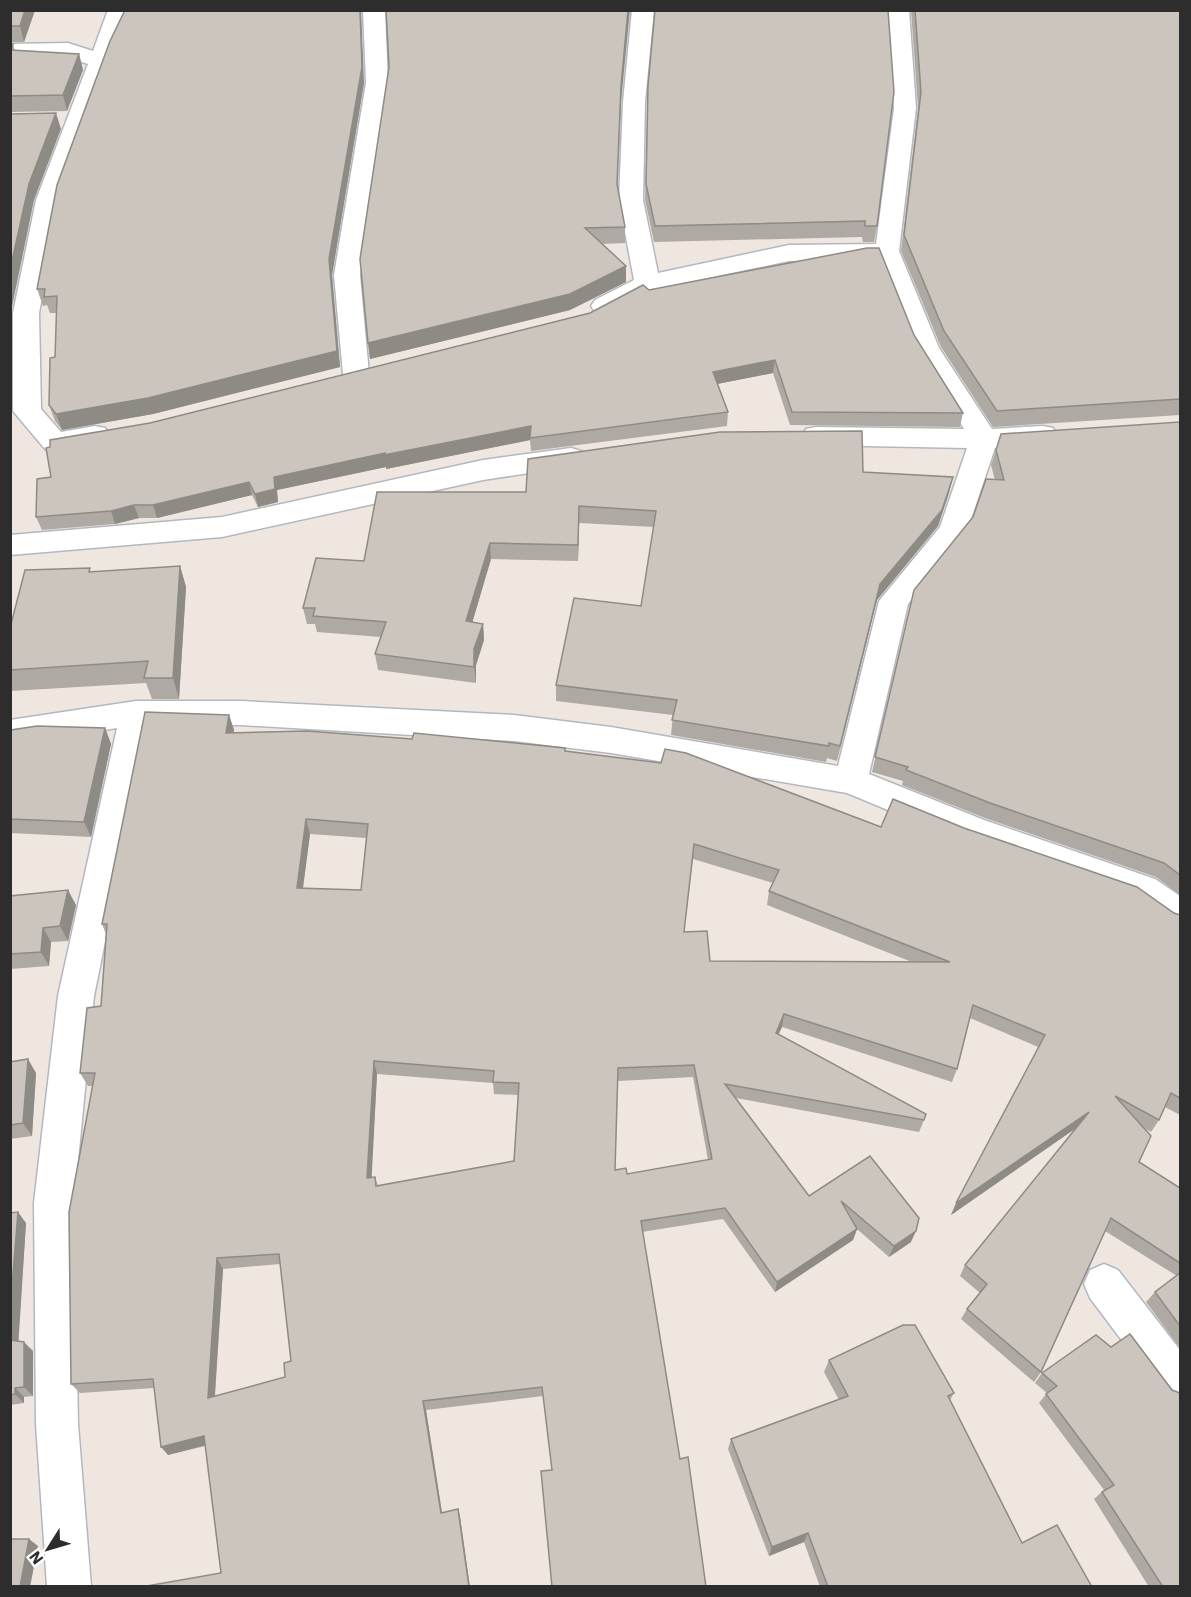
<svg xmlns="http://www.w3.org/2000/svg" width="1191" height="1597" viewBox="0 0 1191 1597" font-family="'IBM Plex Sans',sans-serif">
<rect width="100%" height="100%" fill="#efe7df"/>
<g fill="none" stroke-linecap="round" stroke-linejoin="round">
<g stroke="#b3b7c1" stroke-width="3">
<g id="minor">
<path d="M108,10h21l-69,190 -21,113 2,96 20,23 34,-6 10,2 4,7 -4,7 -50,9 -10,-2 -32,-38v-98l23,-113 52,-136 -22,-7 -56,1v-14l58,-1 25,8z"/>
<path d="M363,10h22l3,73 -28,192 9,99 -4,6 -9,3 -9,-3 -4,-6 -9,-99 32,-192z"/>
<path d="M632,10h22l-9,92 -2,98 15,73 131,-28 87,-1 18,-136 -7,-98h22l7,98 -17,143 40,97 53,81 51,-3 10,2 4,7 -4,7 -58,6 -28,83 -59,73 -39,170 115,46 171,59 25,17v34l-12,-5 -37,-26 -171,-59 -113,-47 -236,-40 -97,-12 -273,-16h-92l-55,271 -20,207 4,221 13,162h-44l-11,-162 -2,-221 24,-207 59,-268 -107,17v-25l126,-19h105l273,14 97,12 227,39 41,-165 61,-74 27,-79 -151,-3 -10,-2 -4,-7 4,-7 10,-2 148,2 -51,-81 -35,-89 -89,2 -134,28 -42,23 -9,2 -9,-2 -4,-6 4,-6 39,-20 -15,-80 4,-98z"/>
<path d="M571,448l10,3 4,7 -4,7 -98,15 -261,57 -212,18v-20l212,-18 261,-57z"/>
<path d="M1104,1264l14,6 62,80v54l-15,-6 -75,-100 -6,-14 6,-14z"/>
</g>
</g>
<use href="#minor" fill="#fff" fill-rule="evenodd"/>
</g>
<g fill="#afa9a3" fill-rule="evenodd">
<path d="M10,10h25l-11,32h-14z"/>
<path d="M911,10h269v405l-187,12 -52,-80 -40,-96 17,-143z"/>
<path d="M10,44h3l2,7 64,3 4,16 -16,41 -57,1z"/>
<path d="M389,67l232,35 -4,84 8,41v16l-23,1 24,38 -56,28 -200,49 -2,-16z"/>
<path d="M364,83l-32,192 8,92 -187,47 -91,16 -7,-9 -6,-16 6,-48 2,-44h-7l-3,-8 -4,1 -6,-17z"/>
<path d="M648,86l229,140 -3,16h-11l-1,-5 -208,5 -9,-42z"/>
<path d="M649,290l265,45 49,78 -3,14 -170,-2 -17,-52 -56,11 11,28 -1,14 -196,25 -1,-11 -144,29v-2l-109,23 1,12 -20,5 -6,-12 -95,23h-18l-24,6 -73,6 -6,-13 15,-40 99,-54 440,-110z"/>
<path d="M1180,422v473l-24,-18 -171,-59 -83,-33 1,-4 -31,-9 42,-182 59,-73 22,-37 -4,-15 5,-15z"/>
<path d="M863,472l86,21 -11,33 -61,74 -40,161 -10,-3 -1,4 -155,-27 2,-20 -117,-14v-16l85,-79 13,-79 -75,-4 -1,38 -87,-2 -19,63 11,2 1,16 -8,25v18l-98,-13 -3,-16 6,-17 -64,-5 -2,-8h-8l-4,-16 61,-47 162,-69z"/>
<path d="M180,566l6,21 -7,112h-27l-6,-16 -136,8v-63l81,-56z"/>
<path d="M229,715l5,15 -1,3 179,6 153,9v3l316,76 299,88v200l-15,-8 -6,13 -8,12 -7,-4 -5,34 41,26v160l-34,-46 9,-10 22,-16 -72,-45 -64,141 -7,10 -73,-63 6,-10 13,-16 -20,-17 5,-11 111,-137 -125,87 87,-168 -68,-29 -13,51 -5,13 -170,-55 -4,7 146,86 -5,12 -183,-34 73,98 61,-40 41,86 -22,15 -32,-28 -4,11 -78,52 -52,-73 -81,13 38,227 26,128 -154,-117 -9,-74 -117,14 16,102 18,4 -239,57 -16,-127 -37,9 -14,-67 -74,5 -9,-9 22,-298h-5l-8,-13 21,-67 5,-72 -4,-10zM310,834l56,4 -5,52 -58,-2zM693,859l80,24 -4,8 -2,14 145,57 -202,-1 -26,-29zM377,1074l116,9 1,11 24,1 -4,66 -136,25 -3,-9h-4zM693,1077l15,83 -81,14 -12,-4 3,-89zM280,1264l11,97 -6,16 -70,19 8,-127z"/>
<path d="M105,728l6,16 -20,93 -81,-4v-101z"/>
<path d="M10,896l66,9 -8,36 -17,1 -2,24 -39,3z"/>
<path d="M10,1062l26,11 -4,63 -22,3z"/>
<path d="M10,1213l16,10 -8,118 15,10v45l-9,1v6l-14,2z"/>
<path d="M1111,1347l61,43 8,197h-31l-55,-88 10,-9 -65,-87 8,-10 -12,-10 7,-10z"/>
<path d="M829,1360l125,33 -4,7 72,143 70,44h-272l-16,-45 -35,14 -41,-107 3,-10 108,-39 -15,-28z"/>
</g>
<g fill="#8e8a84">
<path d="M25,10h10l-11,32 -4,-16z"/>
<path d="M360,10h1l3,73 -32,192 8,92 -187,47 -91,16 -6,-16 273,-155z"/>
<path d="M628,10h2l-9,92 -4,98 4,-114z"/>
<path d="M79,54l4,16 -16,41 -4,-16z"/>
<path d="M56,113l5,16 -27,71 -22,107 -2,-4v-33l19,-86z"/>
<path d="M626,266v16l-56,28 -200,49 -2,-16z"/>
<path d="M775,360l-2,13 -61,12 1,-13z"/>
<path d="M531,426l-1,14 -144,29v-2l-109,23 1,12 -20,5 -3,-13 19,-17 111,-24z"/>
<path d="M953,477l-4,16 -11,33 -61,74 -40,161 43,-177z"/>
<path d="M249,482l3,13 -95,23 -4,-13z"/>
<path d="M134,505l5,13 -24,6 -4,-13z"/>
<path d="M579,506v17l-1,38v-16z"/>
<path d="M490,543l1,16 -23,78 -2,-16z"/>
<path d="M180,566l6,21 -7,112 -6,-21z"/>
<path d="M483,624l1,16 -8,25v18l-2,-16v-18z"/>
<path d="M229,715l5,15 -3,18 -5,-15z"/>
<path d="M105,728l6,16 -20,93 -7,-15z"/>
<path d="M306,819l4,15 -9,68 -4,-14z"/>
<path d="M68,890l8,15 -8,36 -8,-15z"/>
<path d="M43,928l8,14 -2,24 -8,-14z"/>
<path d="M784,1014l-2,13 -9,19 3,-13z"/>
<path d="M28,1059l8,14 -4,63 -9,-13z"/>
<path d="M374,1061l3,13 -6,116 -4,-12z"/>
<path d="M1089,1112l-7,12 -131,91 5,-12z"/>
<path d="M18,1212l8,11 -8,126 -8,-7v-32z"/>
<path d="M857,1229l-4,11 -78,52 2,-10z"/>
<path d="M916,1231l-5,11 -22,15 5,-11z"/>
<path d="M217,1258l6,11 -9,138 -6,-9z"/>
<path d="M24,1342l9,9v45l-9,-9z"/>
<path d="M15,1388l9,9v6l-9,-9z"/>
<path d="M423,1401l3,9 17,110 -2,-7z"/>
<path d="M204,1436l6,8 -42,11 -7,-8z"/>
<path d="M458,1509l2,7 10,71h-1z"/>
<path d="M808,1533l-4,9 -35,14 3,-9z"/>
<path d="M29,1539l9,7 -8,41h-10z"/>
</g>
<g fill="#cbc5bd" stroke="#8e8a84" stroke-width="1.5" fill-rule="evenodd">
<path d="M10,10h15l-5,16h-10z"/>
<path d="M125,10h235l2,57 -33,192 8,92 -189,47 -92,16 -7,-9 1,-47 5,-1 2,-61 -13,1 1,-8h-8l20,-104 53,-144z"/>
<path d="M386,10h242l-7,76 -4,98 8,43 -40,1 41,38 -56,28 -202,49 -8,-84 29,-192z"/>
<path d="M655,10h233l6,82 -17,134h-12v-5l-210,5 -9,-42 2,-98z"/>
<path d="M915,10h265v389l-183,12 -53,-80 -40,-96 17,-143z"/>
<path d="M10,44h3l-2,6 68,4 -16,41 -53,1z"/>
<path d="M56,113l-27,71 -19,86v-156z"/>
<path d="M867,248h12l35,87 49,78 -171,-1 -17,-52 -62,12 15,40 -198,26 1,-12 -147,29 1,-2 -111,24 1,12 -20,5 -6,-12 -96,23h-19l-23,6 -75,6 1,-38 14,-2 -5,-29 4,-1v-7l100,-17 440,-110 53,-28 6,5z"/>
<path d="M1180,422v453l-16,-12 -174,-60 -84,-33 2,-3 -33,-10 39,-167 59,-73 13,-38 18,1 -8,-30 5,-16z"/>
<path d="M862,431l1,41 90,5 -11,33 -62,74 -40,162 -11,-3v3l-157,-26 5,-20 -121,-15 18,-87 67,8 15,-95 -77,-5 -1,39 -88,-2 -24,78 17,3 -9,25v18l-99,-13 11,-32 -73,-6 2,-8h-12l13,-50 48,3 13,-69h149l2,-33 192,-27z"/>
<path d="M180,566l-7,112h-29l4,-17 -138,9v-42l15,-58 65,-2 -1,4z"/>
<path d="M145,712l84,3 -3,18 81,-2 105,8 2,-6 151,15v3l96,12 4,-14 21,4 195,74 12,-28 71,29 173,59 37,26 6,2v183l-9,-5 -12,27 -44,-24 36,40 -12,26 41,26v75l-69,-45 -70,154 -74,-63 20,-25 -22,-19 124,-153 -133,91 89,-168 -72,-30 -16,64 -173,-55 -8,19 150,81 -2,6 -199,-36 84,112 61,-40 49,62 -3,13 -22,15 -53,-45 16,28 -80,53 -52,-74 -84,13 39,238 8,-2 18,130h-154l-11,-116 11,-1 -10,-83 -119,14 18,112 17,-4 11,78h-328l80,-14 -17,-137 -43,11 -8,-68 -82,5 -2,-172 26,-139h-15l7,-65 14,-2 6,-82h-5zM306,819l62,5 -7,66 -64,-2zM694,844l85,26 -10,21 181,71 -240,-1 -3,-30 -23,1zM374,1061l120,10 -1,11 26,1 -5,78 -138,25 -1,-9 -8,1zM694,1065l18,94 -85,15 -1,-6 -11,2 3,-102zM279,1254l12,107 -7,2 1,14 -77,21 9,-140z"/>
<path d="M37,726l68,2 -21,94 -74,-3 1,-89z"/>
<path d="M68,890l-8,36 -17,2 -2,24 -31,2v-58z"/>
<path d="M28,1059l-5,64 -13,2v-63z"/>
<path d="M18,1212l-8,98v-97z"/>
<path d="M1180,1273v53l-25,-34z"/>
<path d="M903,1325h12l39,68 -6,3 74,147 35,-18 35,62h-264l-20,-54 -36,14 -41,-108 117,-43 -19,-36z"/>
<path d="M1130,1334l42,56 8,3v194h-17l-61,-95 12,-7 -68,-91 11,-8 -15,-13 54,-38 15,12z"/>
<path d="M10,1340l14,2v45l-9,1v6l-5,1z"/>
<path d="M10,1539h19l-9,48h-10z"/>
</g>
<rect width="1191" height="1597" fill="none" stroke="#2d2d2d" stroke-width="24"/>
<g transform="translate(48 1549) rotate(233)" stroke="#ffffff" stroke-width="4.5" paint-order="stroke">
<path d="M0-4.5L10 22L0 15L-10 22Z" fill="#2d2d2d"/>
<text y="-9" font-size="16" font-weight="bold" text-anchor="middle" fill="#2d2d2d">N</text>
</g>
</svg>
